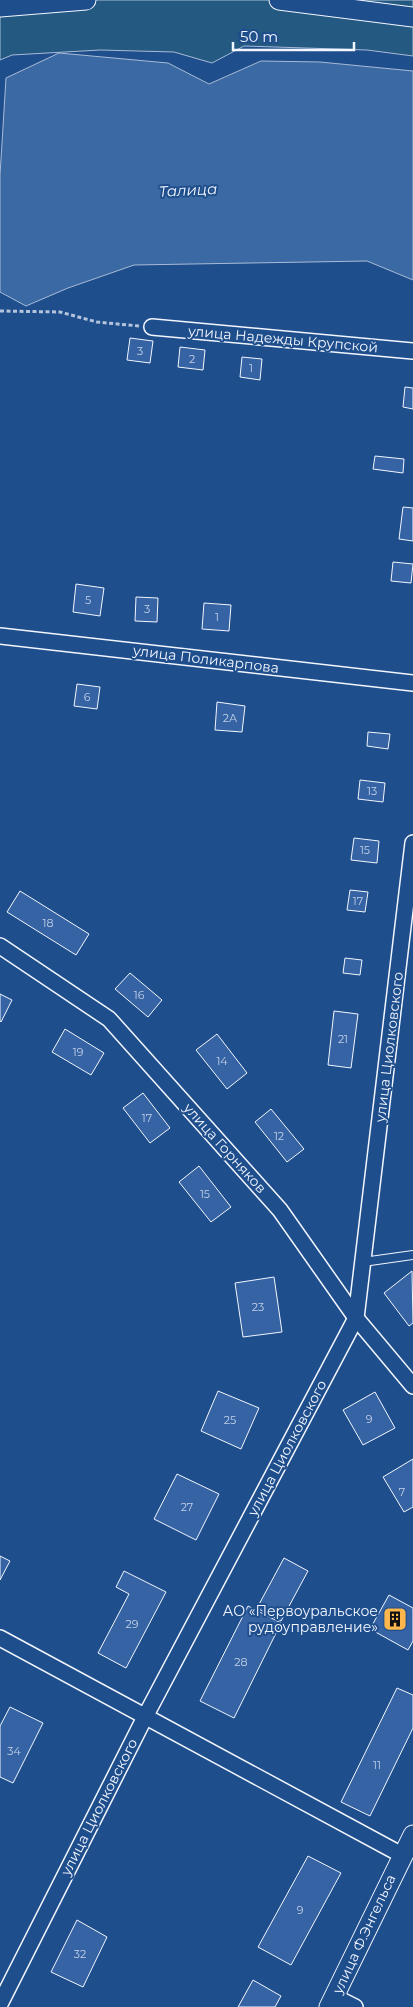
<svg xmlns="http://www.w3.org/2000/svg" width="413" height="2007" viewBox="0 0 413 2007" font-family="Montserrat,sans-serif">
<rect width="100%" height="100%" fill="#1f4e8c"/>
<path fill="#245a82" stroke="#a8bbd7" d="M0,0h413v56l-46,-6 -123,-4 -32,17 -38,-11 -74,-2 -88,5 -12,5z"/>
<path fill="#3b69a3" stroke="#a8bbd7" d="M59,53l109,10 41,21 52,-23 59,1 93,9v209l-46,-19 -233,4 -66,23 -42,18 -26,-14v-117l6,-97z"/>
<g fill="#3563a3" stroke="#f2f6ff">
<path d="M130,338l23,3 -3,22 -23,-3z"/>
<path d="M180,347l25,3 -2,20 -25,-3z"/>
<path d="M242,357l20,2 -2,21 -20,-3z"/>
<path d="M405,387l8,1v21l-10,-2z"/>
<path d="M375,456l29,3 -1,14 -30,-4z"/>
<path d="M403,507l10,1v33l-14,-2z"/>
<path d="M393,562l20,2 -2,19 -20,-2z"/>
<path d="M76,584l28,4 -4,28 -27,-4z"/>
<path d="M136,597l22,1 -1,24 -22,-1z"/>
<path d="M204,603l27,2 -2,26 -27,-2z"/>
<path d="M77,684l23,3 -3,22 -23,-3z"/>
<path d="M217,702l28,4 -3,26 -27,-2z"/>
<path d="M368,732l22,2 -2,15 -21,-3z"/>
<path d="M360,780l25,3 -2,19 -25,-3z"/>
<path d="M354,838l25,3 -2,22 -26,-3z"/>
<path d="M350,890l18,2 -3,20 -18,-2z"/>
<path d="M20,891l69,43 -13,21 -69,-43z"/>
<path d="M345,958l17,2 -2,15 -17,-2z"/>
<path d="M130,973l32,27 -14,17 -33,-28z"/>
<path d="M0,994l12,6 -11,22 -1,-1z"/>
<path d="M334,1011l24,3 -7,54 -23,-3z"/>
<path d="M65,1029l39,24 -13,22 -39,-23z"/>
<path d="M217,1034l30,39 -20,16 -31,-39z"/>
<path d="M143,1093l27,35 -20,15 -27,-35z"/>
<path d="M271,1109l33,40 -17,13 -32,-40z"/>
<path d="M199,1166l32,41 -20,15 -32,-40z"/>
<path d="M412,1271l1,52 -4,3 -25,-33z"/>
<path d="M274,1277l8,55 -39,5 -8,-54z"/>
<path d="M218,1391l41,17 -18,41 -40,-18z"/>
<path d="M375,1392l20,36 -32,17 -20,-35z"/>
<path d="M413,1459v48l-9,5 -21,-35z"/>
<path d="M177,1474l42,20 -23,46 -42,-21z"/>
<path d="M0,1556l10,5 -10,19z"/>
<path d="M284,1558l24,13 -27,50 -24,-13z"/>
<path d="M124,1571l42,21 -40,76 -28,-15 31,-59 -13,-7z"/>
<path d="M389,1595l24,13v33l-5,9 -38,-21z"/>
<path d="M248,1606l33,17 -47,95 -34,-17z"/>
<path d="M397,1688l16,7v33l-43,88 -29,-14z"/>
<path d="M10,1707l33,16 -30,60 -13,-6v-51z"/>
<path d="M308,1856l33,17 -50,92 -33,-18z"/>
<path d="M77,1920l30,17 -24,50 -32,-15z"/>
<path d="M253,1980l28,16 -6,11h-37z"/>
</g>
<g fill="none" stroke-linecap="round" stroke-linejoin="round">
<g stroke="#f2f6ff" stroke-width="10">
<path id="service" d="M363,1262l50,-7"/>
</g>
<g stroke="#f2f6ff" stroke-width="18">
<g id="minor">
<path d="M152,327l261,24"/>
<path d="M0,636l413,47"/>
<path d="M0,946l109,73 171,191 76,108 57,68"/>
<path d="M0,1638l402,217"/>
<path d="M335,1997l20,10"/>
<path d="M0,2004l146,-289 210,-397 57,-475"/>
</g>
</g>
<g stroke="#f2f6ff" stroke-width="21">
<g id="tertiary">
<path d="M279,0l134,17"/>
<path d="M0,7l86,-7"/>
<path d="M329,2007l84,-172"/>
</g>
</g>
<path stroke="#b3c4dc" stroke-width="3" stroke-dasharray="4 2.5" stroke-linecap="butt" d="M0,311l60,1 37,10 42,4"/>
<use href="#service" stroke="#1f4e8c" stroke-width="8"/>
<use href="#minor" stroke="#1f4e8c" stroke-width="15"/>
<use href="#tertiary" stroke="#1f4e8c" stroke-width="19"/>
</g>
<defs>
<g id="building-square" transform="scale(1.25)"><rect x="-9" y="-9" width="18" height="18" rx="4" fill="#ffb74d" stroke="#1f4e8c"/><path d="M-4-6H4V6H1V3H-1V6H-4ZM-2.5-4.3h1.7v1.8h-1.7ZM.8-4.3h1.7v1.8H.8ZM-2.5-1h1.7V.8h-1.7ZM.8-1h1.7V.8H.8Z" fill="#111"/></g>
</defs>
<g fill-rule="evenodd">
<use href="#building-square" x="395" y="1619"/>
</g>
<g text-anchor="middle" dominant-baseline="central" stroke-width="4" stroke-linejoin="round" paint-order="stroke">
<g font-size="11" fill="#c3d1e8">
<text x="140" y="351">3</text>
<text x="192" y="359">2</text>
<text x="251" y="368">1</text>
<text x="88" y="600">5</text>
<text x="147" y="609">3</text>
<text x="217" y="617">1</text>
<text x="87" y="697">6</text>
<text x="230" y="718">2А</text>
<text x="372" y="791">13</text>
<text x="365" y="850">15</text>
<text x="358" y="901">17</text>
<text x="48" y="923">18</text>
<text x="139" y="995">16</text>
<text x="343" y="1039">21</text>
<text x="78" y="1052">19</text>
<text x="222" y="1061">14</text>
<text x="147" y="1118">17</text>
<text x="279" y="1136">12</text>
<text x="205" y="1194">15</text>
<text x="258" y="1307">23</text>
<text x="369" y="1419">9</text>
<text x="230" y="1420">25</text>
<text x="402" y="1492">7</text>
<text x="187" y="1507">27</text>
<text x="132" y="1624">29</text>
<text x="241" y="1662">28</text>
<text x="14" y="1751">34</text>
<text x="377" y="1765">11</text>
<text x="300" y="1910">9</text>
<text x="80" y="1954">32</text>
</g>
<g font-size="14" fill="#f2f6ff" stroke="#1f4e8c">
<text transform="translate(283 339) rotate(5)">улица Надежды Крупской</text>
<text transform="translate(206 659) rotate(7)">улица Поликарпова</text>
<text transform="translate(389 1047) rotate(-83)">улица Циолковского</text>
<text transform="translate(225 1148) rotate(48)">улица Горняков</text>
<text transform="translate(287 1448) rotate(-62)">улица Циолковского</text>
<text transform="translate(99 1807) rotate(-63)">улица Циолковского</text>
<text transform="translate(364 1934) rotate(-65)">улица Ф.Энгельса</text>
</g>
<g font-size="14" fill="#f2f6ff" stroke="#1f4e8c" text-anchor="end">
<text x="378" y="1611">АО «Первоуральское<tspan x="378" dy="16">рудоуправление»</tspan></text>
</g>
<g font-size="15" font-style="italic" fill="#f2f6ff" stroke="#1f4e8c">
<text transform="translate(188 190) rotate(-3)">Талица</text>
</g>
</g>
<path d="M233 42v8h121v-8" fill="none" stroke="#f2f6ff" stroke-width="2.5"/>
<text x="240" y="42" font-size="15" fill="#f2f6ff" stroke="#1f4e8c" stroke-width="4" paint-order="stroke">50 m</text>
</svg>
